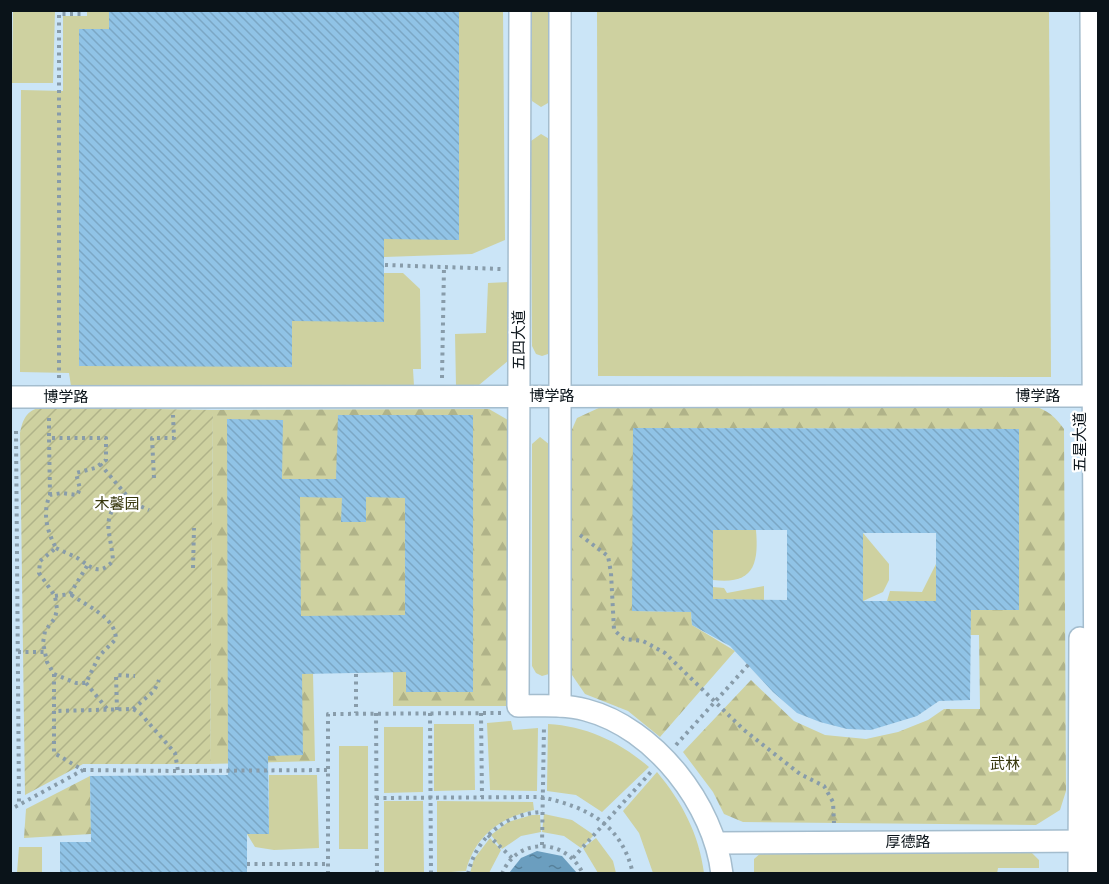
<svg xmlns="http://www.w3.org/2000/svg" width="1109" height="884" viewBox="0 0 1109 884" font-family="'Roboto Condensed','Noto Sans SC',sans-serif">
<defs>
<pattern id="forest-firs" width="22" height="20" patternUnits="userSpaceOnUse" patternTransform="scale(1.5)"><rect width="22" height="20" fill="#ced1a0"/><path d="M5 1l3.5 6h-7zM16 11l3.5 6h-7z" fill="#b0b389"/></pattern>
<pattern id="garden-furrows" width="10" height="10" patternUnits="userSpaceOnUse" patternTransform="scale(1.5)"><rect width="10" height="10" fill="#ced1a0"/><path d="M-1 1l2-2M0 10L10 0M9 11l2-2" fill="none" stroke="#b0b389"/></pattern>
<pattern id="water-ripples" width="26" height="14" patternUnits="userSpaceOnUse" patternTransform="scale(1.5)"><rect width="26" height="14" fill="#6b9ebf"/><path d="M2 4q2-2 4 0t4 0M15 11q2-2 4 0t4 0" fill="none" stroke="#56809a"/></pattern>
<pattern id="building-back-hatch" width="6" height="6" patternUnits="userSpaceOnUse" patternTransform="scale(1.5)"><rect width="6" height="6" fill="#90c3e6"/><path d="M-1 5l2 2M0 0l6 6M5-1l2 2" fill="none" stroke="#7ba7c5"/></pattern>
</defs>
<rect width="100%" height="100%" fill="#cbe5f7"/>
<g fill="#ced1a0">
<path d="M87,10l416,1 2,229 -33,14 -88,3v16h19l17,16 1,80h-8l1,17h-343l-2,-13 -49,-1 1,-282 42,1v-75h24z"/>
<path d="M13,11h42l-2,72h-41z"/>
<path d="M532,11h19l-1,86 -2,6 -7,4 -9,-6 -1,-5z"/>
<path d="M597,11h452l2,366 -453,-1z"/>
<path d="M541,134l10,6v207l-3,7 -6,2 -6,-2 -4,-8 -1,-205z"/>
<path d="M509,282v78l-30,25 -23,1 -1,-52 31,-1 2,-50z"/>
<path d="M540,437l10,8 1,222 -2,7 -7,2 -6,-3 -4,-7v-222z"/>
<path d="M713,530h43c3,35 -3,55 -43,50z"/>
<path d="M863,533l26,31v16l-6,12 -20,9z"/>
<path d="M937,562l-1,39h-49l3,-10 32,1z"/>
<path d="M764,586v14l-51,-1v-12l11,1 3,5z"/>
<path d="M511,721l2,9 25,-2 -1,63 -47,-1 -3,-67z"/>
<path d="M434,724h40l1,66 -41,1z"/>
<path d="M548,724c38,2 72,18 101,43l-47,45 -26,-17 -29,-4z"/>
<path d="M384,727h39v65l-39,1z"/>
<rect x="339" y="746" width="29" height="103"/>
<path d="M657,772c25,30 42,62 47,101h-51l-14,-40 -16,-22z"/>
<path d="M269,775h48l2,73 -45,2 -19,-3 -8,-13h22z"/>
<path d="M384,801h39l1,72h-40z"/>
<path d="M437,801l96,1 1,8c-34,8 -59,26 -68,61l-29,2z"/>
<path d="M544,814l28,6 22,15 -13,13 -17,-12 -22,-4z"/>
<path d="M532,815h8l1,17 -20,4 -19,13 -11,-14 17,-13z"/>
<path d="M490,838l11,12 -12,23h-19l4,-14z"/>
<path d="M596,838l17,23 3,12h-18l-15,-25z"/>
<path d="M19,847h23v26h-25z"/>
<path d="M1030,851l9,9v8h-41l-1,6h-243v-15l8,-7z"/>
</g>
<g fill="url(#forest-firs)">
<path d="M1023,403c20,5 29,9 41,26l2,362 -6,19 -24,15 -293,-3 -19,-8 -11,-22 -30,-40 68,-72 43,41 31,14 41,4 32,-7 30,-12 16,-11h36l-1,-74h-9l1,-25 48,-1v-180l-386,-1v183l58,1 1,13 43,26 -75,86 -32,-26 -43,-17 -13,-19 -2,-241 7,-16 26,-12z"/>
<path d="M489,409l19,11 -1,286h-114v-34l-80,1 2,88 -105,3 3,-354z"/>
<path d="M90,776l1,58 -67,4 2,-29z"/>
</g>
<path fill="url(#garden-furrows)" d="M41,407l172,3 -3,354h-127l-58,31 -5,-362c3,-14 6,-22 21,-26z"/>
<path fill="url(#water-ripples)" d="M537,851l25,5 15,17h-68l12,-15z"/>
<g fill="url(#building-back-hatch)" fill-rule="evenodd">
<path d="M109,10h350v230l-75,-1v83l-92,-1v46l-213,-1v-337h30z"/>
<path d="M338,415h135v277h-67v-20l-104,2 1,81 -35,1 1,78h-22v39h-187v-31h31l-1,-66 138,-1 -1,-356 56,1 -1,59h54zM300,497l42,1 -1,24h25v-25l39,1v117l-104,1z"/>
<path d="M633,428l386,1v181h-48l-1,90 -31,1 -22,15 -46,14 -24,-1 -27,-7 -23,-9 -24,-21 -43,-46 -38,-21 -1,-13 -59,-1zM713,530h74v70l-74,-1zM863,533h73v68h-73z"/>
</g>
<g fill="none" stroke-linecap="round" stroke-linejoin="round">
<g stroke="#a4bdce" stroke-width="24">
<g id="minor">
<path d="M520,10l-2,696c23,0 46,-2 68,4 69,18 128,95 136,164"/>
<path d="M1091,10l5,864"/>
<path d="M10,397l1088,-1"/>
<path d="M560,706v-696"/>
<path d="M717,843l375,-2"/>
<path d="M1079,874l1,-236"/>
</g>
</g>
<g stroke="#889caa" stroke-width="4" stroke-dasharray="3 4.5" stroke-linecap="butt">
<path d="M385,265l116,4"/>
<path d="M59,378v-364h24v-4"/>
<path d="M442,378l2,-111"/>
<path d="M49,418v20"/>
<path d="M16,431l3,373"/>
<path d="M100,464l33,39 16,7"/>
<path d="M154,478l-2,-40h22l-1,-23"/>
<path d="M50,495l-1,-57h57v22l-11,8 -19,5 4,16 -3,6 -15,-2 -12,2c-8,18 -3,36 6,53l-16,13 -1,12 16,23 2,13 -2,9 -10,13 -2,12 4,19 7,12v37"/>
<path d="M580,535l28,21 3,17 3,57 10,9 19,2 22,12 79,77 56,44 24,12 9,16 1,21"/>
<path d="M56,548c8,4 16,7 23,11 13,9 20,17 34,2 -2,-31 -14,-40 11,-66"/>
<path d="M193,568l1,-40"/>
<path d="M55,596l15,-2 17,-28"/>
<path d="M18,652h28"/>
<path d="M54,674l22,9h10l13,-27 17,-17c-1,-23 -30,-33 -46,-45"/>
<path d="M356,674v39"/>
<path d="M86,683l22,27"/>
<path d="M133,709l21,-18 5,-11"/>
<path d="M117,710l-1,-35 19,1"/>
<path d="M376,713l1,161"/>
<path d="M430,713l1,161"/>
<path d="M481,713l1,84"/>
<path d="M676,745l73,-81"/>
<path d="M83,770l95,1"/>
<path d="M376,798l165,-1c46,10 81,27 92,77"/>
<path d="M15,807l68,-37 -29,-17v-42l79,-2 7,4 35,40 3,18 150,-1"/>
<path d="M488,835l24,23"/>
<path d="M542,845l2,-119"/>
<path d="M573,858l78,-86"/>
<path d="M247,864h81"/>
<path d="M328,874v-160l173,-1"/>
<path d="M468,874c8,-37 38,-61 75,-62"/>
<path d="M502,874c15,-38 65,-36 81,0"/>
</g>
<use href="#minor" stroke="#fff" stroke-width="21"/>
</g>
<g text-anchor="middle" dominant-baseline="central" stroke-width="4.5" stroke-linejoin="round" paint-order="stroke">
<g font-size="15" fill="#0a1319" stroke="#fff">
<text transform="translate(519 340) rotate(-90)">五四大道</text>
<text x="552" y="396">博学路</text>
<text x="1038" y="396">博学路</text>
<text x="66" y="397">博学路</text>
<text transform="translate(1080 442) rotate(-90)">五星大道</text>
<text x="908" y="842">厚德路</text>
</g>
<g font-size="15" fill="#37370c" stroke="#fff">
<text x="117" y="504">木馨园</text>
<text x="1005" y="764">武林</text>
</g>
</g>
<rect width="1109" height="884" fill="none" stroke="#0a1319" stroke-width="24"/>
</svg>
